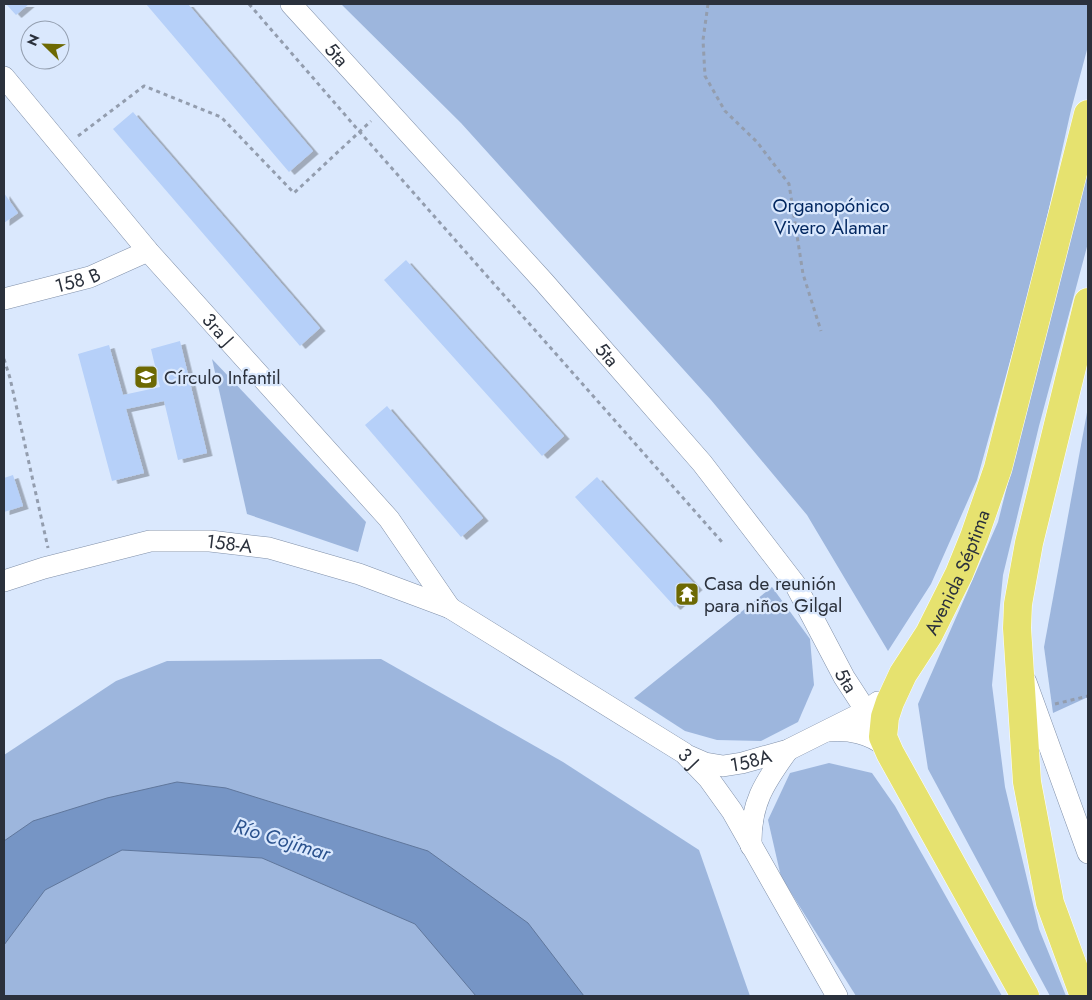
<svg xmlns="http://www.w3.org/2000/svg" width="1092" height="1000" viewBox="0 0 1092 1000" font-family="Jost,sans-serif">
<defs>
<filter id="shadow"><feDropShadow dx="5.5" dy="3" stdDeviation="0" flood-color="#0004"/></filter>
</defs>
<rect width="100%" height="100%" fill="#dae8fd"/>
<g fill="#9db6dd">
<path d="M341,4h747v42l-17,64 -36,161 -58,209 -46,104 -43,67 -81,-136 -96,-115 -250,-277z"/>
<path d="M1088,167v76l-49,183 -36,149 -11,110 13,102 34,142 27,67h-16l-122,-227 -10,-65 80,-182z"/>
<path d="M212,359l154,163 -8,30 -111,-38z"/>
<path d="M1088,407v290l-35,16 -9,-66z"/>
<path d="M772,587l38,52 4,46 -16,37 -37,19 -44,-1 -32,-9 -51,-33z"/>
<path d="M381,659l182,103 136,88 51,146h-746v-241l112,-74 51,-20z"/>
<path d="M829,763l43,10 23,33 107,190h-146l-75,-119 -13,-57 22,-47z"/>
</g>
<path fill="#7695c5" stroke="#60779c" d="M177,782l49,6 202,63 100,72 56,73h-108l-61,-72 -153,-66 -140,-8 -77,40 -41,55v-104l29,-20 74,-23z"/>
<g fill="#b6d0f9" filter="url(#shadow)">
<path d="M6,4h23l-13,11z"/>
<path d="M146,4h42l125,147 -24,21z"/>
<path d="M133,112l187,216 -20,18 -187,-217z"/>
<path d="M4,193l14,20 -14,10z"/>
<path d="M406,260l158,176 -22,20 -158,-176z"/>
<path d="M180,341l27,112 -29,7 -14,-59 -38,8 18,64 -32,8 -34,-127 31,-9 14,50 37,-8 -9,-38z"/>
<path d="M387,406l96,112 -22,19 -96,-112z"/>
<path d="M13,475l10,31 -19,6v-34z"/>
<path d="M597,477l100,110 -22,20 -100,-110z"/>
</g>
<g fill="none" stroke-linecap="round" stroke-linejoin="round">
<g stroke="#8090a9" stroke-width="22">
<g id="minor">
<path id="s1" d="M291,4l253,278 158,181 93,121 49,93 39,60"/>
<path id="s2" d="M4,77l144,174 241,268 61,89"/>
<path id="s3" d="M4,299l86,-22 58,-26"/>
<path id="s4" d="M4,581l40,-13 106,-27h60l59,7 90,26 91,34 234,145 25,26 23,32 105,185"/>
<path d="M1026,682l62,171"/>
<path d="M827,731c23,-2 42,2 60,16"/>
<path id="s5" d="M689,756l16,7 18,3 19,-3 46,-13 78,-39 12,-9"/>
<path d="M751,846c-1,-42 13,-63 37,-96"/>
</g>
</g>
<g stroke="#fff" stroke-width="29">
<g id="major">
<path id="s6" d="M1025,996l-135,-243 -7,-16 2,-20 5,-15 13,-28 26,-40 30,-60 15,-37 24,-69 90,-354"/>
<path d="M1084,996l-34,-93 -23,-121 -10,-154 1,-24 11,-61 59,-241"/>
</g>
</g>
<g stroke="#939dae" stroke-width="3" stroke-dasharray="4 4" stroke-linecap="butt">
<path d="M249,4l110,127 363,411"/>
<path d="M708,4l-5,36 2,36 20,35 32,31 32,42 14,90 18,57"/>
<path d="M78,136l66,-50 77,31 73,76 77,-72"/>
<path d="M4,359l6,19 38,170"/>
<path d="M1055,704l33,-8"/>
</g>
<use href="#minor" stroke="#fff" stroke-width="21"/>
<use href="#major" stroke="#e6e26f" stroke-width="28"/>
</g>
<defs>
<g id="school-square" transform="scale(1.25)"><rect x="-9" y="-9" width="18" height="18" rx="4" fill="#6d6903" stroke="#dae8fd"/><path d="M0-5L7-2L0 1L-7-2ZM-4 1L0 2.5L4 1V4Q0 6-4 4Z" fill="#fff"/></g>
<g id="temple-square" transform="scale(1.25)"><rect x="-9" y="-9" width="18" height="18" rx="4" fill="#6d6903" stroke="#dae8fd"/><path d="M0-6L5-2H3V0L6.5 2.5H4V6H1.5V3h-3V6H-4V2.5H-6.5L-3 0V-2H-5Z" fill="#fff"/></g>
</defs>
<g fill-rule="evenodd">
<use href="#school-square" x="146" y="377"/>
<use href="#temple-square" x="687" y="594"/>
</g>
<g text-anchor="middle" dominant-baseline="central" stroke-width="4.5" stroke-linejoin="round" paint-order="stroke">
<g font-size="19" fill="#2b313c" stroke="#dae8fd">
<text stroke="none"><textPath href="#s1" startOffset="68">5ta</textPath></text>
<text stroke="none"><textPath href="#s3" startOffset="76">158 B</textPath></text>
<text stroke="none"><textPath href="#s2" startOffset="331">3ra J</textPath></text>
<text stroke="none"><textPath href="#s1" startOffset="472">5ta</textPath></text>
<text stroke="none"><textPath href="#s4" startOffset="231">158-A</textPath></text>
<text stroke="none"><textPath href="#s6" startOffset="478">Avenida Séptima</textPath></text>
<text stroke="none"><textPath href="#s1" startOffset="878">5ta</textPath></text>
<text stroke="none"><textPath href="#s4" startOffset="744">3 J</textPath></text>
<text stroke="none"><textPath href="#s5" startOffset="64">158A</textPath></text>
</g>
<g font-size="19" fill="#01265f" stroke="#dae8fd">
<text x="831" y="205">Organopónico<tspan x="831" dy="22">Vivero Alamar</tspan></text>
</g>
<g font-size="19" fill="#2b313c" stroke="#dae8fd" text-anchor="start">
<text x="164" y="377">Círculo Infantil</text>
<text x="704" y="583">Casa de reunión<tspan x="704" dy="22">para niños Gilgal</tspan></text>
</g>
<g font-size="20" font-style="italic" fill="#2a518d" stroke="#dae8fd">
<text transform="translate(282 840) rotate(17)">Río Cojímar</text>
</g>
</g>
<rect width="1092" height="1000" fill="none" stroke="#2b313c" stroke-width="10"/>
<g transform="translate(45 45) rotate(293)"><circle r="24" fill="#dae8fd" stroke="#949fb0"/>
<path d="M0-4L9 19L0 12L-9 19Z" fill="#6d6903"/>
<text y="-8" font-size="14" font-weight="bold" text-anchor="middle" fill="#2b313c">N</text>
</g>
</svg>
